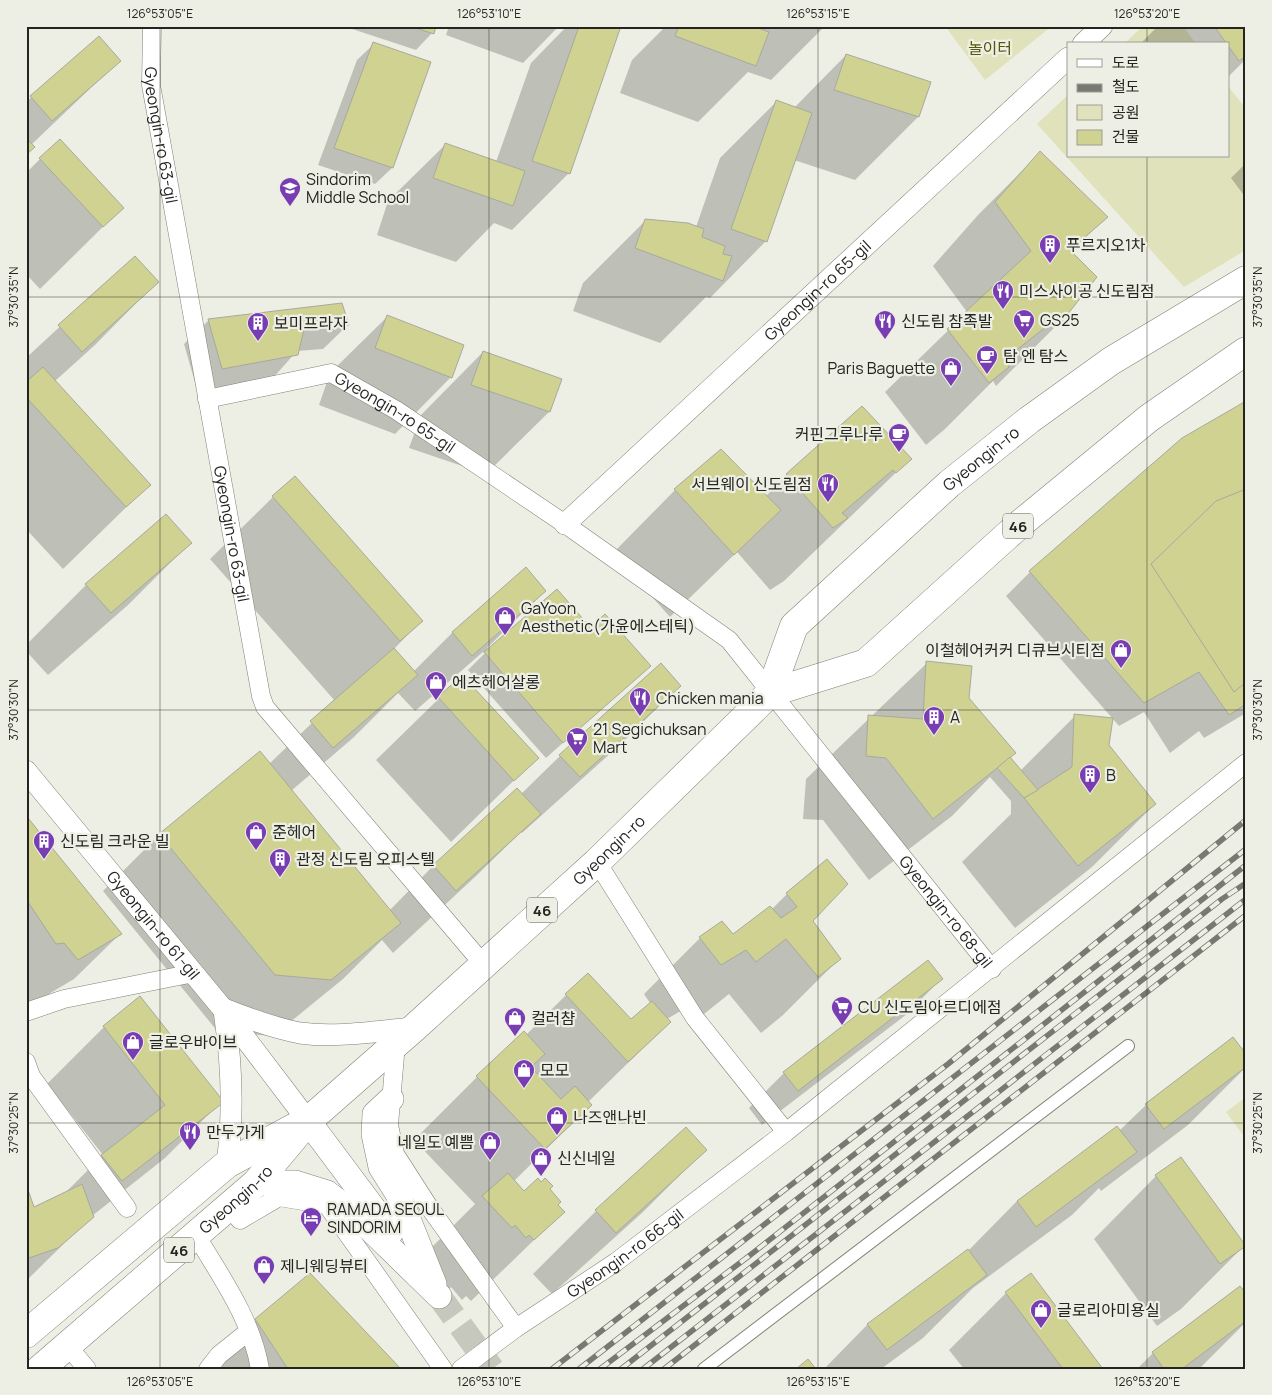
<svg xmlns="http://www.w3.org/2000/svg" width="1272" height="1395" viewBox="0 0 1272 1395" font-family="Manrope,'Noto Sans KR',sans-serif">
<rect width="100%" height="100%" fill="#eeefe4"/>
<g fill="#dfe2ba">
<path d="M945,26h107l-67,54z"/>
<path d="M1143,26h40l13,18h-72z"/>
<path d="M1228,86l18,23v141l-62,37 -147,-163 31,-29v61h160z"/>
<path d="M1246,1097v42l-20,-27z"/>
</g>
<g fill="#0003">
<path d="M343,26h92l-3,7 -16,17z"/>
<path d="M449,26h110l-36,37 -77,-28z"/>
<path d="M567,26h53l-51,147 -57,57 -18,-7 -38,39 -79,-27 11,-34 57,-56 51,17 35,-99z"/>
<path d="M666,26h159l-54,54 -23,-8 -50,50 -78,-29 12,-33z"/>
<path d="M1158,26h88v33l-18,18v-33h-88z"/>
<path d="M99,38l20,23 -88,84 -5,9v-52z"/>
<path d="M374,44l56,19 -38,105 -17,16 -57,-19 39,-105z"/>
<path d="M846,55l83,27 -11,35 -63,63 -61,-20 -28,81 -56,57 -4,-1 -46,46 -87,-32 10,-28 63,-63 50,7 24,-69 56,-56 18,6z"/>
<path d="M1040,153l66,64 -36,36 25,24 -36,46 -63,63 -3,-5 -48,48 -19,16 -41,-53 82,-80 -34,-46 45,-51z"/>
<path d="M40,159l82,49 -82,81 -14,-15v-101z"/>
<path d="M1246,163v35l-15,-20z"/>
<path d="M135,257l22,25 -62,63 -40,36 94,104 -86,84 -37,-40v-171z"/>
<path d="M387,317l64,60 -56,57 -76,-29 11,-32z"/>
<path d="M209,320l139,5 -25,24 -26,2 -25,28 -74,14 -14,-49z"/>
<path d="M483,352l66,60 -63,62 -77,-26 12,-33z"/>
<path d="M1246,403v310l-42,25 -5,-7 -29,22 -26,-41 -25,14 -113,-130 24,-24z"/>
<path d="M910,459l-126,122 -14,9 -33,-38 -67,65 -57,-64 62,-63 91,6 21,-21z"/>
<path d="M273,497l148,124 -27,28 19,23 39,-39 73,-64 20,22 -58,57 2,2 101,-21 59,37 -103,92 -78,-88 17,-17 -2,-1 -68,59 -17,-18 -45,45 -62,53 98,120 44,-45 84,-76 4,4 39,-38 119,-70 -56,56 -101,91 -1,-1 -45,44 -83,77 -11,-13 -39,39 -70,57 -55,-4 -115,-141 57,-57 109,-70 66,-63 -125,-142z"/>
<path d="M190,543l-62,62 -80,70 -22,-24v-6l60,-60z"/>
<path d="M927,663l41,35 52,73 55,-55 32,30 48,58 -63,63 -77,61 -53,-66 49,-48v-13l-21,-24 -38,39 -83,64 -46,-60 -20,-1 3,-40z"/>
<path d="M462,676l75,82 -86,84 -75,-82z"/>
<path d="M26,820l94,114 -46,45 -42,25 -6,-6z"/>
<path d="M787,894l24,27 28,38 -56,56 -22,18 -32,-39 -30,24 -10,-12 -22,13 3,3 -82,80 3,3 -77,76 10,11 33,13 6,7 -92,89 -5,-5 -4,4 -11,-13 -3,3 -28,-31 55,-55 -61,-64 63,-63 49,-42 40,-40 65,26 19,-18 -6,-9 56,-56 33,-2 38,-26z"/>
<path d="M928,962l13,17 -34,35 -145,111 -13,-17 35,-35z"/>
<path d="M140,998l82,103 -57,57 -73,58 -66,65v-93l7,21 30,-14 40,-40 -56,-71 57,-57z"/>
<path d="M1233,1039l13,28 -58,58 -87,66 -2,-3 -27,27 -99,73 -50,50 -42,31h-57l44,-45 100,-73 49,-50 100,-73 2,3 27,-26z"/>
<path d="M686,1129l19,21 -62,62 -91,82 -19,-20 63,-63z"/>
<path d="M1156,1176l88,70 -63,63 -24,17 -63,-87z"/>
<path d="M1240,1288l6,7v27l-45,45 -64,2 16,-16z"/>
<path d="M1006,1293l95,76h-137l-15,-19z"/>
<path d="M256,1320l144,49h-188l-1,-3z"/>
</g>
<g fill="#cfd291" stroke="#a8a99f">
<path d="M410,26h26l-2,8z"/>
<path d="M579,26h42l-51,148 -38,-13z"/>
<path d="M679,26h74l16,6 -13,34 -81,-30z"/>
<path d="M1214,26h32v30l-7,5z"/>
<path d="M99,36l22,25 -69,60 -22,-25z"/>
<path d="M373,42l58,20 -38,106 -59,-20z"/>
<path d="M846,54l85,28 -12,35 -85,-27z"/>
<path d="M776,100l36,13 -45,129 -36,-13z"/>
<path d="M26,138l9,9 -9,8z"/>
<path d="M60,139l64,69 -21,19 -64,-69z"/>
<path d="M445,143l80,28 -12,35 -80,-28z"/>
<path d="M1040,151l68,66 -38,33 27,27 -37,47 -4,-5 -51,40 4,8 -20,16 -42,-54 84,-78 -36,-49z"/>
<path d="M645,219l43,4 16,6 -2,8 23,9 -2,8 9,2 -9,25 -88,-33z"/>
<path d="M135,256l24,26 -77,70 -24,-27z"/>
<path d="M342,303l7,22 -45,4 -6,26 -76,14 -14,-50z"/>
<path d="M387,315l77,30 -12,33 -77,-30z"/>
<path d="M483,351l79,28 -12,33 -79,-27z"/>
<path d="M43,367l108,118 -25,22 -100,-110v-15z"/>
<path d="M1246,401v303l-17,11 -30,-43 -55,31 -115,-132 153,-133z"/>
<path d="M862,406l50,53 -16,14 -3,-3 -51,43 6,5 -15,10 -47,-54z"/>
<path d="M721,449l60,61 -47,45 -60,-66z"/>
<path d="M295,476l128,145 -23,20 -128,-145z"/>
<path d="M1246,489v193l-12,10 -83,-128 65,-63z"/>
<path d="M166,514l26,29 -81,70 -26,-29z"/>
<path d="M526,567l20,24 -74,65 -20,-24z"/>
<path d="M557,589l33,38 15,-13 46,52 -88,77 -79,-91z"/>
<path d="M394,648l24,27 -85,73 -23,-27z"/>
<path d="M926,661l46,5 -3,32 47,55 -83,66 -47,-61 -20,-2 2,-41 55,4z"/>
<path d="M661,663l20,23 -101,91 -21,-22z"/>
<path d="M462,675l77,83 -25,23 -76,-84z"/>
<path d="M1074,714l39,4 -4,27 47,59 -78,62 -54,-68 48,-31z"/>
<path d="M260,751l141,172 -70,57 -56,-5 -116,-141z"/>
<path d="M1010,757l28,33 -14,8 -27,-30z"/>
<path d="M517,788l24,26 -85,77 -23,-26z"/>
<path d="M28,818l94,116 -44,26 -14,-17 -8,1 -28,-42h-2z"/>
<path d="M827,859l21,25 -35,37 28,38 -23,18 -32,-38 -30,23 -10,-12 -25,15 -22,-28 23,-16 11,13 37,-28 11,12 16,-11 -11,-14z"/>
<path d="M928,960l15,19 -145,112 -15,-19z"/>
<path d="M588,973l43,46 21,-18 19,21 -43,40 -63,-68z"/>
<path d="M140,996l84,106 -102,79 -21,-26 64,-50 -62,-79z"/>
<path d="M524,1031l21,23 -14,13 30,32 14,-13 17,19 -47,44 -69,-73z"/>
<path d="M1233,1037l13,17v13l-82,62 -19,-25z"/>
<path d="M1117,1126l20,26 -101,75 -19,-26z"/>
<path d="M686,1127l21,23 -91,83 -21,-23z"/>
<path d="M1181,1157l65,89 -26,18 -65,-89z"/>
<path d="M508,1173l16,18 14,-13 3,4 4,-4 8,8 -3,3 11,13 -3,3 7,7 -31,28 -5,-5 -3,3 -11,-13 -3,3 -30,-32z"/>
<path d="M26,1184l8,23 48,-23 12,33 -36,31 -32,11z"/>
<path d="M968,1249l19,26 -100,75 -20,-26z"/>
<path d="M310,1273l91,96h-113l-33,-50z"/>
<path d="M1031,1273l72,96h-40l-58,-77z"/>
<path d="M1240,1286l6,7v28l-64,48h-18l-12,-17z"/>
<path d="M808,1359l8,10h-20z"/>
</g>
<g fill="none" stroke-linecap="round" stroke-linejoin="round">
<path stroke="#c6c7bd" stroke-width="25" stroke-dasharray="25 12" stroke-linecap="butt" d="M439,1296l53,73"/>
<g stroke="#818278" stroke-width="14">
<path id="pedestrian" d="M704,1369l424,-323"/>
</g>
<g stroke="#818278" stroke-width="19">
<g id="minor">
<path id="s1" d="M152,26l-1,59 110,611 4,11 219,258"/>
<path id="s2" d="M207,399l124,-26 65,37 169,114 164,116 263,329"/>
<path d="M597,862l98,156 91,114"/>
<path d="M26,1012l38,-13 130,-26"/>
<path d="M396,1044l-7,81 6,29 34,53 87,121"/>
<path d="M26,1062l5,14 96,132"/>
<path d="M229,1207l11,13 39,-23 48,8 116,164"/>
<path d="M196,1235c25,42 56,85 64,134"/>
<path d="M67,1345l20,24"/>
<path d="M208,1369l11,-14 30,-24"/>
<path id="s3" d="M461,1369l55,-41 100,-66 170,-130 460,-369"/>
</g>
</g>
<g stroke="#818278" stroke-width="22">
<g id="tertiary">
<path d="M1083,44l19,-18"/>
<path id="s4" d="M565,524l503,-466"/>
<path id="s5" d="M26,771l197,238 85,112"/>
<path d="M224,1009c25,10 49,19 76,24 37,5 77,-2 114,-5"/>
<path d="M224,1011c8,52 10,101 3,153"/>
</g>
</g>
<g stroke="#818278" stroke-width="26">
<g id="secondary">
<path d="M391,1099l-16,15 -1,20 7,33 17,27 36,90"/>
<path d="M308,1121l83,111"/>
<path d="M256,1183h39l32,10 30,23 82,80"/>
</g>
</g>
<g stroke="#818278" stroke-width="29">
<g id="primary">
<path d="M770,693l96,-30 154,-139 129,-106 97,-67"/>
<path d="M26,1334l201,-170 68,-37"/>
<path id="s6" d="M40,1369l216,-186 52,-62 106,-93 183,-166 173,-169 24,-67 155,-142 80,-64 82,-59 135,-81"/>
</g>
</g>
<use href="#pedestrian" stroke="#fff" stroke-width="12"/>
<use href="#minor" stroke="#fff" stroke-width="18"/>
<use href="#tertiary" stroke="#fff" stroke-width="21"/>
<use href="#secondary" stroke="#fff" stroke-width="25"/>
<use href="#primary" stroke="#fff" stroke-width="28"/>
<g stroke="#787972" stroke-width="5.5">
<g id="rail">
<path d="M552,1369l396,-305 298,-244"/>
<path d="M579,1369l667,-520"/>
<path d="M600,1369l149,-113 497,-391"/>
<path d="M621,1369l601,-470 24,-16"/>
<path d="M643,1369l603,-470"/>
<path d="M664,1369l582,-454"/>
</g>
</g>
<use href="#rail" stroke="#eeefe4" stroke-width="4" stroke-dasharray="11" stroke-linecap="butt"/>
</g>
<path fill="none" stroke="#242521" stroke-width="1" stroke-opacity="0.45" d="M160,26v1343M489,26v1343M818,26v1343M1147,26v18M1147,156v1213M26,297h1220M26,710h1220M26,1123h1220"/>
<defs>
<g id="school-pin" transform="scale(1.125)"><path d="M0 17L-7.5 6A9.5 9.5 0 1 1 7.5 6Z" fill="#793db3" stroke="#eeefe4"/><path d="M0-5L7-2L0 1L-7-2ZM-4 1L0 2.5L4 1V4Q0 6-4 4Z" fill="#fff"/></g>
<g id="building-pin" transform="scale(1.125)"><path d="M0 17L-7.5 6A9.5 9.5 0 1 1 7.5 6Z" fill="#793db3" stroke="#eeefe4"/><path d="M-4-6H4V6H1V3H-1V6H-4ZM-2.5-4.3h1.7v1.8h-1.7ZM.8-4.3h1.7v1.8H.8ZM-2.5-1h1.7V.8h-1.7ZM.8-1h1.7V.8H.8Z" fill="#fff"/></g>
<g id="restaurant-pin" transform="scale(1.125)"><path d="M0 17L-7.5 6A9.5 9.5 0 1 1 7.5 6Z" fill="#793db3" stroke="#eeefe4"/><path d="M-5-6h1v4h1v-4h1v4h1v-4h1v5L-1.5 .5V6h-2V.5L-5-1ZM5-6V6H3V1.5H1.5Q1.5-4 5-6Z" fill="#fff"/></g>
<g id="supermarket-pin" transform="scale(1.125)"><path d="M0 17L-7.5 6A9.5 9.5 0 1 1 7.5 6Z" fill="#793db3" stroke="#eeefe4"/><path d="M-6-5.5h2.5l.6 2H6L4.5 2H-2.5L-4.4-4H-6ZM-1.5 3.2a1.3 1.3 0 1 0 .1 0ZM3 3.2a1.3 1.3 0 1 0 .1 0Z" fill="#fff"/></g>
<g id="cafe-pin" transform="scale(1.125)"><path d="M0 17L-7.5 6A9.5 9.5 0 1 1 7.5 6Z" fill="#793db3" stroke="#eeefe4"/><path d="M-5.5-4.5H6V0H3Q3 3.5 0 3.5H-2.5Q-5.5 3.5-5.5 0ZM3-3.2v2h1.7v-2ZM-6 4.5H4V6H-6Z" fill="#fff"/></g>
<g id="shop-pin" transform="scale(1.125)"><path d="M0 17L-7.5 6A9.5 9.5 0 1 1 7.5 6Z" fill="#793db3" stroke="#eeefe4"/><path d="M-5-2.5h2.3a2.7 3.5 0 0 1 5.4 0H5L5.5 6h-11ZM-1.5-2.5h3a1.5 2.3 0 0 0-3 0Z" fill="#fff"/></g>
<g id="hotel-pin" transform="scale(1.125)"><path d="M0 17L-7.5 6A9.5 9.5 0 1 1 7.5 6Z" fill="#793db3" stroke="#eeefe4"/><path d="M-6-4.5h1.5V1H6V5H4.5V3h-9V5H-6ZM-4 0a1.8 1.8 0 1 1 3.6 0ZM.5 0V-2.5h3Q6-2.5 6 0Z" fill="#fff"/></g>
</defs>
<g fill-rule="evenodd">
<use href="#school-pin" x="290" y="188"/>
<use href="#building-pin" x="1050" y="245"/>
<use href="#restaurant-pin" x="1003" y="291"/>
<use href="#supermarket-pin" x="1024" y="320"/>
<use href="#restaurant-pin" x="885" y="321"/>
<use href="#building-pin" x="258" y="323"/>
<use href="#cafe-pin" x="987" y="356"/>
<use href="#shop-pin" x="951" y="368"/>
<use href="#cafe-pin" x="899" y="434"/>
<use href="#restaurant-pin" x="828" y="484"/>
<use href="#shop-pin" x="505" y="617"/>
<use href="#shop-pin" x="1121" y="650"/>
<use href="#shop-pin" x="436" y="682"/>
<use href="#restaurant-pin" x="640" y="698"/>
<use href="#building-pin" x="934" y="717"/>
<use href="#supermarket-pin" x="577" y="738"/>
<use href="#building-pin" x="1090" y="775"/>
<use href="#shop-pin" x="256" y="832"/>
<use href="#building-pin" x="44" y="841"/>
<use href="#building-pin" x="280" y="859"/>
<use href="#supermarket-pin" x="842" y="1007"/>
<use href="#shop-pin" x="515" y="1018"/>
<use href="#shop-pin" x="133" y="1042"/>
<use href="#shop-pin" x="524" y="1070"/>
<use href="#shop-pin" x="557" y="1117"/>
<use href="#restaurant-pin" x="190" y="1132"/>
<use href="#shop-pin" x="490" y="1142"/>
<use href="#shop-pin" x="541" y="1158"/>
<use href="#hotel-pin" x="311" y="1218"/>
<use href="#shop-pin" x="264" y="1266"/>
<use href="#shop-pin" x="1041" y="1310"/>
</g>
<g text-anchor="middle" dominant-baseline="central" stroke-width="4.5" stroke-linejoin="round" paint-order="stroke">
<g fill="#eeefe4" stroke="#61625c" stroke-width="1">
<rect x="1003" y="513.5" width="30" height="25" rx="4"/>
<rect x="527" y="897.5" width="30" height="25" rx="4"/>
<rect x="164" y="1237.5" width="30" height="25" rx="4"/>
</g>
<g font-size="15" font-weight="bold" fill="#242521">
<text x="1018" y="526">46</text>
<text x="542" y="910">46</text>
<text x="179" y="1250">46</text>
</g>
<g font-size="16" fill="#56570b" stroke="#eeefe4">
<text x="990" y="48">놀이터</text>
</g>
<g font-size="16" fill="#242521" stroke="#eeefe4">
<text stroke="none"><textPath href="#s1" startOffset="110">Gyeongin-ro 63-gil</textPath></text>
<text stroke="none"><textPath href="#s4" startOffset="344">Gyeongin-ro 65-gil</textPath></text>
<text stroke="none"><textPath href="#s2" startOffset="202">Gyeongin-ro 65-gil</textPath></text>
<text stroke="none"><textPath href="#s6" startOffset="1318">Gyeongin-ro</textPath></text>
<text stroke="none"><textPath href="#s1" startOffset="515">Gyeongin-ro 63-gil</textPath></text>
<text stroke="none"><textPath href="#s6" startOffset="771">Gyeongin-ro</textPath></text>
<text stroke="none"><textPath href="#s2" startOffset="954">Gyeongin-ro 68-gil</textPath></text>
<text stroke="none"><textPath href="#s5" startOffset="200">Gyeongin-ro 61-gil</textPath></text>
<text stroke="none"><textPath href="#s6" startOffset="259">Gyeongin-ro</textPath></text>
<text stroke="none"><textPath href="#s3" startOffset="201">Gyeongin-ro 66-gil</textPath></text>
</g>
<g font-size="16" fill="#242521" stroke="#eeefe4" text-anchor="start">
<text x="306" y="179">Sindorim<tspan x="306" dy="18">Middle School</tspan></text>
<text x="1066" y="245">푸르지오1차</text>
<text x="1019" y="291">미스사이공 신도림점</text>
<text x="1040" y="320">GS25</text>
<text x="901" y="321">신도림 참족발</text>
<text x="274" y="323">보미프라자</text>
<text x="1003" y="356">탐 엔 탐스</text>
<text x="935" y="368" text-anchor="end">Paris Baguette</text>
<text x="883" y="434" text-anchor="end">커핀그루나루</text>
<text x="812" y="484" text-anchor="end">서브웨이 신도림점</text>
<text x="521" y="608">GaYoon<tspan x="521" dy="18">Aesthetic(가윤에스테틱)</tspan></text>
<text x="1105" y="650" text-anchor="end">이철헤어커커 디큐브시티점</text>
<text x="452" y="682">에츠헤어살롱</text>
<text x="656" y="698">Chicken mania</text>
<text x="950" y="717">A</text>
<text x="593" y="729">21 Segichuksan<tspan x="593" dy="18">Mart</tspan></text>
<text x="1106" y="775">B</text>
<text x="272" y="832">준헤어</text>
<text x="60" y="841">신도림 크라운 빌</text>
<text x="296" y="859">관정 신도림 오피스텔</text>
<text x="858" y="1007">CU 신도림아르디에점</text>
<text x="531" y="1018">컬러챰</text>
<text x="149" y="1042">글로우바이브</text>
<text x="540" y="1070">모모</text>
<text x="573" y="1117">나즈앤나빈</text>
<text x="206" y="1132">만두가게</text>
<text x="474" y="1142" text-anchor="end">네일도 예쁨</text>
<text x="557" y="1158">신신네일</text>
<text x="327" y="1209">RAMADA SEOUL<tspan x="327" dy="18">SINDORIM</tspan></text>
<text x="280" y="1266">제니웨딩뷰티</text>
<text x="1057" y="1310">글로리아미용실</text>
</g>
</g>
<rect width="1272" height="1395" fill="none" stroke="#eeefe4" stroke-width="55"/>
<rect x="1067" y="42" width="162" height="115" fill="#eeefe4" stroke="#9d9e96"/>
<rect x="1077" y="59" width="25" height="8" fill="#ffffff" stroke="#9d9e96"/>
<text x="1112" y="68" font-size="15" fill="#242521">도로</text>
<rect x="1077" y="84" width="25" height="8" fill="#787972" stroke="#9d9e96"/>
<text x="1112" y="92" font-size="15" fill="#242521">철도</text>
<rect x="1077" y="105" width="25" height="15" fill="#dfe2ba" stroke="#9d9e96"/>
<text x="1112" y="118" font-size="15" fill="#242521">공원</text>
<rect x="1077" y="130" width="25" height="15" fill="#cfd291" stroke="#9d9e96"/>
<text x="1112" y="142" font-size="15" fill="#242521">건물</text>
<rect x="28" y="28" width="1216" height="1340" fill="none" stroke="#242521" stroke-width="2"/>
<g font-size="12" text-anchor="middle" fill="#242521">
<text x="160" y="18">126°53'05"E</text>
<text x="489" y="18">126°53'10"E</text>
<text x="818" y="18">126°53'15"E</text>
<text x="1147" y="18">126°53'20"E</text>
<text transform="translate(14 297) rotate(-90)" y="4">37°30'35"N</text>
<text transform="translate(1258 297) rotate(-90)" y="4">37°30'35"N</text>
<text transform="translate(14 710) rotate(-90)" y="4">37°30'30"N</text>
<text transform="translate(1258 710) rotate(-90)" y="4">37°30'30"N</text>
<text transform="translate(14 1123) rotate(-90)" y="4">37°30'25"N</text>
<text transform="translate(1258 1123) rotate(-90)" y="4">37°30'25"N</text>
<text x="160" y="1386">126°53'05"E</text>
<text x="489" y="1386">126°53'10"E</text>
<text x="818" y="1386">126°53'15"E</text>
<text x="1147" y="1386">126°53'20"E</text>
</g>
</svg>
